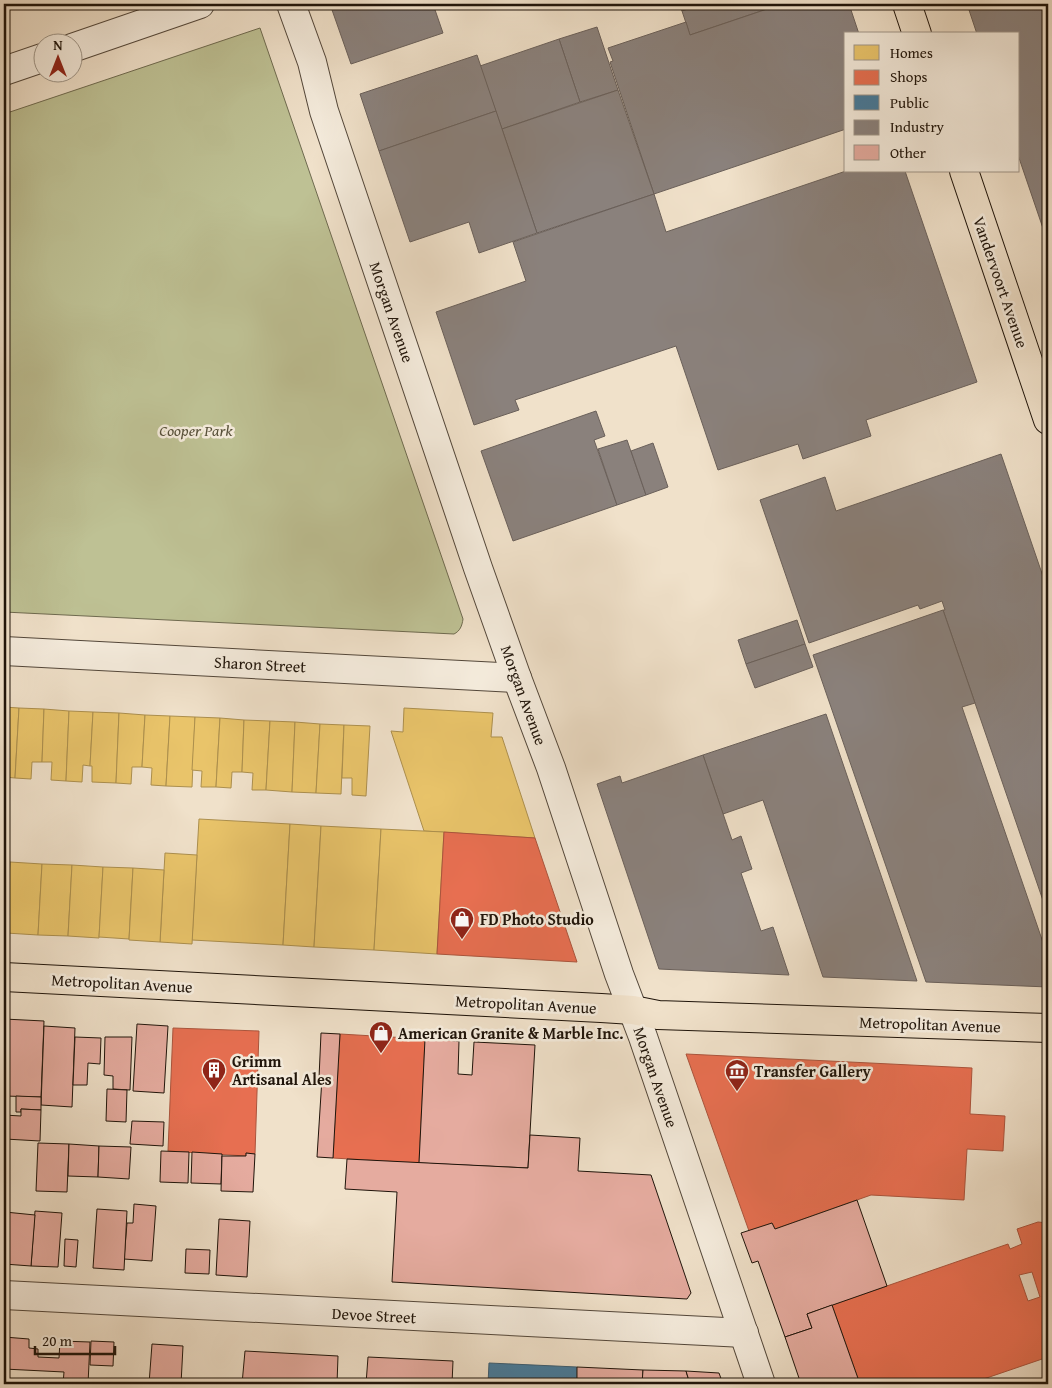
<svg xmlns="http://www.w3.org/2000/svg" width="1052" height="1388" viewBox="0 0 1052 1388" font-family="'Gentium Book Plus',serif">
<rect width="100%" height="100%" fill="#f0e1ca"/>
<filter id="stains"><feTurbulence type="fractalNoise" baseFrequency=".004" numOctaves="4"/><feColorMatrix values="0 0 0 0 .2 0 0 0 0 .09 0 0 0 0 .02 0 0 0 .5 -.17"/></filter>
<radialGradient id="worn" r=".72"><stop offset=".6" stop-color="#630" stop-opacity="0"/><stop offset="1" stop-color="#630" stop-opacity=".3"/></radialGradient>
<path fill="#bec194" stroke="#6e6a4f" d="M260,28l203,591c-1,7 -3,12 -9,15l-450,-22v-498z"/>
<g fill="#e9c46a" stroke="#ac8f4d">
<path d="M4,707l15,1 -4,70 -11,-1z"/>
<path d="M19,708l25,1 -2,53h-10l-1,17 -16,-1z"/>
<path d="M404,708l89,5 -2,24h11l33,101 -111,-7 -33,-100 12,1z"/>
<path d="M44,709l25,2 -3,70 -15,-1 1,-18h-10z"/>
<path d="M69,711l24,1 -3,54 -7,-1 -1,17 -16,-1z"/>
<path d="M93,712l26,1 -3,70 -24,-1v-16h-2z"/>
<path d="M119,713l26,2 -3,52h-10l-1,17 -15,-1z"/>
<path d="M145,715l25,1 -4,70 -15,-1 1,-17 -10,-1z"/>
<path d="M170,716l25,1 -3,70 -26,-1z"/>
<path d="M195,717l25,1 -4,69h-15l1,-16 -10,-1z"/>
<path d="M220,718l24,2 -2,52h-10l-1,16 -15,-1z"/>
<path d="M244,720l26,1 -4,69h-14l1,-17 -11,-1z"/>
<path d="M270,721l25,1 -3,70 -26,-2z"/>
<path d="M295,722l25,2 -4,69 -24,-1z"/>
<path d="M320,724l24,1 -3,69 -25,-1z"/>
<path d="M344,725l26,1 -4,70 -14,-1v-17h-10z"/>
<path d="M199,819l91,5 -7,121 -91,-5z"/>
<path d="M290,824l31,2 -7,121 -31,-2z"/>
<path d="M321,826l60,3 -7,121 -60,-3z"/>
<path d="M381,829l63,3 -7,122 -63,-4z"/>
<path d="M165,853l32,2 -5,89 -32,-2z"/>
<path d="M4,861l6,1 -4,71h-2z"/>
<path d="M10,862l32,2 -4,71 -32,-2z"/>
<path d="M42,864l30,1 -4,71 -30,-1z"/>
<path d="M72,865l31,2 -4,71 -31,-2z"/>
<path d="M103,867l30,1 -4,71 -30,-2z"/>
<path d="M133,868l31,2 -4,72 -31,-2z"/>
</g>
<g fill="#e76f51" stroke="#ab543c" fill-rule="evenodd">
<path d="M444,832l91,6 42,124 -140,-8z"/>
<path d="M173,1028l86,3 -4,123 -9,-1v3l-78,-5z"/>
<path d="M340,1034l85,5 -6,124 -86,-5z"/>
<path d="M686,1054l286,14 -2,46 35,2 -2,35 -36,-2 -3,51 -93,-5 -96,34 -3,-6 -23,8z"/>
<path d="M1038,1222l10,1v127l-2,1 2,6 -79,27h-109l-28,-79 176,-61 2,5 12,-5 -5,-15zM1032,1272l8,25 -12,4 -9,-26z"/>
</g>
<path fill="#457b9d" stroke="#3a5c71" d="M489,1363l88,4v17h-89z"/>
<g fill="#8a817c" stroke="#6a605a">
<path d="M340,4h93l10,29 -92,31 -20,-57z"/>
<path d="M678,4h25l-21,7z"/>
<path d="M703,4h79l-92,31 -8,-24z"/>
<path d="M782,4h67l10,30h-13v95l-192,65 -44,-132 3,-1 -5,-13 78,-26 4,13z"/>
<path d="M967,4h77l4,14v225l-30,-88v-121h-41z"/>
<path d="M597,27l21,63 -38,12 -21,-63z"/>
<path d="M559,39l21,63 -78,27 -22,-63z"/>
<path d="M477,55l19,56 -117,40 -19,-57z"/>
<path d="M618,90l36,104 -117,39 -35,-104z"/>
<path d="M496,111l41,122 -58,20 -10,-31 -59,20 -31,-91z"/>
<path d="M846,171h59l72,211 -111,38 5,16 -68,23 -5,-15 -80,26 -42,-124 -161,54 4,10 -45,15 -38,-113 90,-31 -13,-39 141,-48 12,38z"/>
<path d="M596,411l9,25 -11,4 23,65 -104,36 -32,-90z"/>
<path d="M627,440l19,55 -29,10 -19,-56z"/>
<path d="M653,443l15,44 -22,8 -15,-44z"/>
<path d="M1001,454l47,137v324l-105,-305h2l-3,-9 -22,8 -2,-4 -109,38 -49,-143 65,-23 11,34z"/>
<path d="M943,610l32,93 -13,4 86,250v30l-122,-5 -113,-327z"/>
<path d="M797,620l8,24 -59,20 -8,-24z"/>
<path d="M805,644l8,23 -58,21 -9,-24z"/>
<path d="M826,714l91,267 -94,-4 -60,-177 -40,14 -20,-59z"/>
<path d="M703,755l29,85 9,-4 11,33 -11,4 20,58 12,-4 16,48 -130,-6 -62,-185 23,-8 2,7z"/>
</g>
<g fill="#e5ab9f" stroke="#1f140a">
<path d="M4,1019l40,2 -3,76 -37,-1z"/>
<path d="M137,1024l31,2 -4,67 -31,-2z"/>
<path d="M44,1026l31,2 -3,79 -31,-2z"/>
<path d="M321,1033l19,1 -7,124 -16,-1 5,-79h-3z"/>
<path d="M75,1037l26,1 -1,26 -12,-1 -1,22h-14z"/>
<path d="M105,1037h27l-2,53 -17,-1v-13l-9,-1z"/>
<path d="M425,1039l34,2 -1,33 14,1 2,-33 61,3 -7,123 -109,-5z"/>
<path d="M107,1089l20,1 -1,32 -20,-1z"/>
<path d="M16,1096l25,1v13l-20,-1v3h-5z"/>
<path d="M21,1109l20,1 -1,31 -35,-2 -1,-24 17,1z"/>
<path d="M132,1121l32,1 -1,24 -33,-2z"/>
<path d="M530,1135l50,3 -2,33 73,4 40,118 -4,6 -295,-17 5,-90 -52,-3 2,-30 181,9z"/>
<path d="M4,1141l5,1 -2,37h-3z"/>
<path d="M38,1143l31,1 -2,48 -31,-1z"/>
<path d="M69,1144l30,2 -1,31 -30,-1z"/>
<path d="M99,1146l32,1 -2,32 -31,-2z"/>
<path d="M161,1151l28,1 -1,31 -28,-1z"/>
<path d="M192,1152l30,2 -1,30 -30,-1z"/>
<path d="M246,1153l9,1 -2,38 -32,-1 1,-35h24z"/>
<path d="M4,1194h3l-3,39z"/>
<path d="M857,1200l30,86 -80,28 5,14 -27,9 -27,-76 -6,2 -11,-30 31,-10 3,6z"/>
<path d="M134,1204l22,2 -4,55 -28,-2 3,-36h6z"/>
<path d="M97,1209l30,2 -3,59 -31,-2z"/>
<path d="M35,1211l27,2 -4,54 -27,-1z"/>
<path d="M5,1212l30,3 -4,51 -27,-2z"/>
<path d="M219,1219l31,2 -3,56 -31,-2z"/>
<path d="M65,1239l13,1 -2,27 -12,-1z"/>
<path d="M186,1249l24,1 -1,24 -24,-1z"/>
<path d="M832,1305l28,79h-59l-16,-47 27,-9 -5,-14z"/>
<path d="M4,1337l25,2v9l9,1v8l21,1 1,-17 30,1 -2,42h-25l1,-12 -60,-3z"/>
<path d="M91,1341l23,1 -1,24 -23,-1z"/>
<path d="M152,1344l31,2 -2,38h-32z"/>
<path d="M245,1351l93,5 -1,28h-95z"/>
<path d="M368,1357l85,4 -1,23h-86z"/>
<path d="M577,1367l66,3 -1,14h-65z"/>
<path d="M643,1370l43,1 4,13h-48z"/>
<path d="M686,1371l33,2 4,11h-33z"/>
</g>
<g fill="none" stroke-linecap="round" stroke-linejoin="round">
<g stroke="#53473a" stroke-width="30">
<g id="minor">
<path d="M291,4l21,58 12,49 154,457 39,110 34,90 68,206 24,63 118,347"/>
<path d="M72,48l128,-44"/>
<path d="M4,71l38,-13"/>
<path d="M4,651l513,27"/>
<path d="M4,1295l740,38"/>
</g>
</g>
<g stroke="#1f140a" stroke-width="30">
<g id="major">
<path d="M907,4l10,30"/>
<path d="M964,171l84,249"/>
<path d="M4,977l597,31 32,2 25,5 390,13"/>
</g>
</g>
<use href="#minor" stroke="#f5ecdd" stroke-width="28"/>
<use href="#major" stroke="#f0e1ca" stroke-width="28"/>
</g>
<defs>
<g id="shop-pin" transform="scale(1.25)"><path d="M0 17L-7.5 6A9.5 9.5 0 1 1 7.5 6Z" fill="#8f2418" stroke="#f5ecdd"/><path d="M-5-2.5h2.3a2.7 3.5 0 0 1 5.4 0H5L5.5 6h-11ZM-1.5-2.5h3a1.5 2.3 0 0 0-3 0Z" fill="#fff"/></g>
<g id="building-pin" transform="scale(1.25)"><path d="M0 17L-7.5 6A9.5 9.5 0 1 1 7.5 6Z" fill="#8f2418" stroke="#f5ecdd"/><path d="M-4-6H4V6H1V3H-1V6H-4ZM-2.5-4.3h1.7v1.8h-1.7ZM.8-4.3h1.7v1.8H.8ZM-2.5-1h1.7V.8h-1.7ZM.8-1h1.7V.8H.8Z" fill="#fff"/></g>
<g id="museum-pin" transform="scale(1.25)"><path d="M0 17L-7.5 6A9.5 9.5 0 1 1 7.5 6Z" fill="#8f2418" stroke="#f5ecdd"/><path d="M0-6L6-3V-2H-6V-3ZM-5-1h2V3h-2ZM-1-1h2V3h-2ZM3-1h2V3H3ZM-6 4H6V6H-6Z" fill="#fff"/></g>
</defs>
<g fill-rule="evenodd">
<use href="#shop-pin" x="462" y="919"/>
<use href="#shop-pin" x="381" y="1033"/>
<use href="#building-pin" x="214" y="1070"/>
<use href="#museum-pin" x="737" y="1071"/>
</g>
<g text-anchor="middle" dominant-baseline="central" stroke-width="5" stroke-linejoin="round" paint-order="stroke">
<g font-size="16" fill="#1f140a" stroke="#f5ecdd">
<text transform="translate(1001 282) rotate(71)">Vandervoort Avenue</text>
<text transform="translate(392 312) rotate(71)">Morgan Avenue</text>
<text transform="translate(260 664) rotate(3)">Sharon Street</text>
<text transform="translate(524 695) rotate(70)">Morgan Avenue</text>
<text transform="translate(122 983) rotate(3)">Metropolitan Avenue</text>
<text transform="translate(526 1004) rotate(3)">Metropolitan Avenue</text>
<text transform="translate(930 1024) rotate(2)">Metropolitan Avenue</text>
<text transform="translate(656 1077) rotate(71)">Morgan Avenue</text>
<text transform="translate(374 1315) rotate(3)">Devoe Street</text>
</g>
<g font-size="16" font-style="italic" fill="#57513a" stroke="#f5ecdd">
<text x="196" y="430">Cooper Park</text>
</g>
<g font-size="16" font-weight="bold" fill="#1f140a" stroke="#f5ecdd" text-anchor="start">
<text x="480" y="919">FD Photo Studio</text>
<text x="398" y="1033">American Granite &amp; Marble Inc.</text>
<text x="232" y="1061">Grimm<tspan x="232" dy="18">Artisanal Ales</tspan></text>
<text x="754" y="1071">Transfer Gallery</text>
</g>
</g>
<rect width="1052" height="1388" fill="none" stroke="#f0e1ca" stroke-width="20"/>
<rect x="5" y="5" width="1042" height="1378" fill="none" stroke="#1f140a" stroke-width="2.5"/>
<rect x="10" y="10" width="1032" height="1368" fill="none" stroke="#1f140a"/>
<rect x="844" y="32" width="175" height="140" fill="#f5ecdd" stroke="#9f9689"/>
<rect x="854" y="45" width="25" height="15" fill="#e9c46a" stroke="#9f9689"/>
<text x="890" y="58" font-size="15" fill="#1f140a">Homes</text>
<rect x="854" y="70" width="25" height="15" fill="#e76f51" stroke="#9f9689"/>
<text x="890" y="82" font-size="15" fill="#1f140a">Shops</text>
<rect x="854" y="95" width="25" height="15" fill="#457b9d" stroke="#9f9689"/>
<text x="890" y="108" font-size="15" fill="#1f140a">Public</text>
<rect x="854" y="120" width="25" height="15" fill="#8a817c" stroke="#9f9689"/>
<text x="890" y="132" font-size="15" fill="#1f140a">Industry</text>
<rect x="854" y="145" width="25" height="15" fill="#e5ab9f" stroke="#9f9689"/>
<text x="890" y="158" font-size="15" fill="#1f140a">Other</text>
<g transform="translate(58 58)"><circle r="24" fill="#f5ecdd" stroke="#9f9689"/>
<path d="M0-4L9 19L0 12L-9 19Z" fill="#8f2418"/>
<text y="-8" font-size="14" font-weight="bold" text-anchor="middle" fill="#1f140a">N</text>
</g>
<path d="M35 1346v8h80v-8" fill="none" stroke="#1f140a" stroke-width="2.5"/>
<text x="42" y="1346" font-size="15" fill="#1f140a" stroke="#f5ecdd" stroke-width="4" paint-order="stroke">20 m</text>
<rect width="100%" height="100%" filter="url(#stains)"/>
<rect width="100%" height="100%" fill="url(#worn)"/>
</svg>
